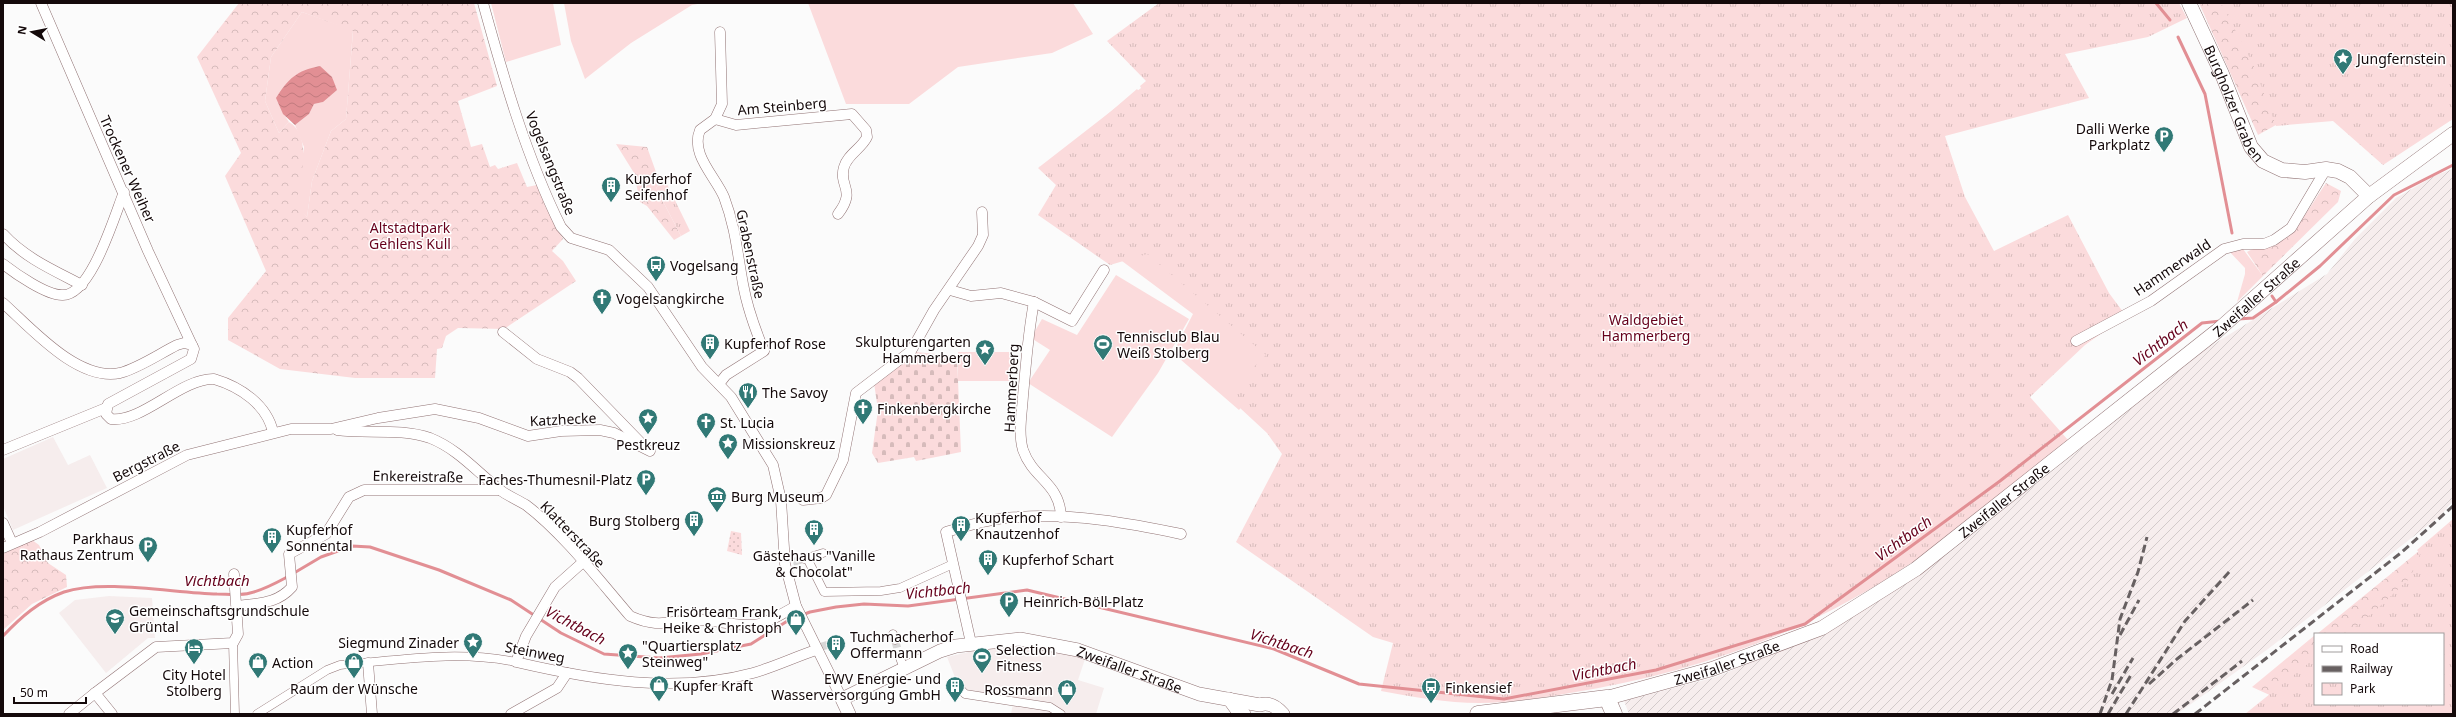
<svg xmlns="http://www.w3.org/2000/svg" width="2456" height="717" viewBox="0 0 2456 717" font-family="'Noto Sans',sans-serif">
<defs>
<pattern id="industrial-furrows" width="10" height="10" patternUnits="userSpaceOnUse"><rect width="10" height="10" fill="#f6eded"/><path d="M-1 1l2-2M0 10L10 0M9 11l2-2" fill="none" stroke="#d2caca"/></pattern>
<pattern id="forest-crowns" width="20" height="18" patternUnits="userSpaceOnUse"><rect width="20" height="18" fill="#fbdbdc"/><path d="M2 6a3 3 0 1 1 6 0M12 15a3 3 0 1 1 6 0" fill="none" stroke="#d6bbbb"/></pattern>
<pattern id="cemetery-stones" width="16" height="16" patternUnits="userSpaceOnUse"><rect width="16" height="16" fill="#fbdbdc"/><path d="M2 7V4a2 2 0 0 1 4 0v3zM10 15v-3a2 2 0 0 1 4 0v3z" fill="#d6bbbb"/></pattern>
<pattern id="park-tufts" width="24" height="20" patternUnits="userSpaceOnUse"><rect width="24" height="20" fill="#fbdbdc"/><path d="M3 7l-1-3M5 7V3M7 7l1-3M15 17l-1-3M17 17v-4M19 17l1-3" fill="none" stroke="#d6bbbb"/></pattern>
<pattern id="garden-dots" width="8" height="8" patternUnits="userSpaceOnUse"><rect width="8" height="8" fill="#fbdbdc"/><path d="M2 2h.1M6 6h.1" fill="none" stroke="#d6bbbb" stroke-width="1.8" stroke-linecap="round"/></pattern>
<pattern id="water-waves" width="16" height="10" patternUnits="userSpaceOnUse"><rect width="16" height="10" fill="#e28f94"/><path d="M0 5q4-4 8 0t8 0" fill="none" stroke="#c17a7e"/></pattern>
</defs>
<rect width="100%" height="100%" fill="#fbfbfb"/>
<g fill="#f6eded">
<path d="M53,437l15,28 22,-10 17,33 -94,42 -10,-24v-47z"/>
<path d="M109,596l43,2 3,40h-7l-42,35 -47,-60 16,-13z"/>
<path d="M999,645h26l25,4 35,10 -7,21 26,8 -8,26h-85l2,-11 -51,-8 -15,-38z"/>
</g>
<path fill="url(#industrial-furrows)" d="M2453,169v332l-13,15 -172,133 -91,65h-548l-5,-13 92,-24 109,-45 94,-58 29,-20 261,-207 118,-73 28,-35 41,-41 40,-23z"/>
<g fill="#fbdbdc">
<path d="M491,3h62l8,42 -55,17z"/>
<path d="M564,3h139l-11,2 -61,38 -46,36 -14,-38z"/>
<path d="M808,3h265l20,31 -41,19 -94,14 -49,37h-63z"/>
<path d="M302,12l51,18 -7,89 -15,12 -19,50 -5,36 -12,-10 9,-60 -9,-22 14,-11 5,-10 9,-2 11,-17 -2,-8 -49,36 6,9 -10,11 -14,-32 6,-44z"/>
<path d="M1137,89l185,216 -83,105 -66,-57 20,-39 -130,-97 3,-67z"/>
<path d="M2243,249l20,27 -26,26 8,-28v-6l-17,-18z"/>
<path d="M1116,275l73,44 -31,54 -46,64 -84,-54 22,-33 -19,-12 11,-19 35,16z"/>
<path d="M958,352h54l-1,29h-53z"/>
</g>
<g fill="url(#forest-crowns)" fill-rule="evenodd">
<path d="M239,3h235l23,83 -39,15 13,46 11,-3 8,23 5,-2 3,4 19,-6 10,24 10,-2 9,23 17,31 -11,12 11,10 13,20 -72,48 -46,-1 -12,8 -4,12 -5,1 -2,29h-80l-75,-9 -52,-29v-22l38,-47 -41,-95 16,-23 -44,-96zM302,12l51,19 -7,88 -15,12 -19,50 -5,36 -11,-11c3,-22 18,-70 -7,-84l-10,11 -14,-32 6,-44z"/>
<path d="M2199,3h141v86l-82,46z"/>
<path d="M616,144l31,3 9,25 9,8 -9,8 25,48 -7,4 -27,-34 -7,-4 -6,-29z"/>
<path d="M2326,183l15,8 -3,11 -75,74 -16,-24c8,-6 20,-3 29,-8 23,-15 35,-39 50,-61z"/>
<path d="M2446,529l7,185h-179l11,-12 -33,-15 63,-52v69h128v-70h-126z"/>
<path d="M32,540l7,5 9,18 18,12 1,12 -35,17 -29,26v-76z"/>
</g>
<path fill="url(#cemetery-stones)" d="M916,352l41,4 4,96 -45,9 -2,-4 -36,6 -6,-10 6,-43 -4,-27z"/>
<g fill="url(#park-tufts)">
<path d="M1159,3h1020l8,15 -39,19 -83,17 24,44 -144,38 20,61 29,54 74,-36 41,78 17,23 -41,29 -55,52 38,43c-56,45 -111,94 -172,133 -99,64 -209,101 -326,120 -30,5 -60,10 -91,10 -32,0 -65,-6 -98,-12l12,-48 -20,-6 -137,-95 46,-88 -15,-21 -41,-38 40,-40 -119,-101 -37,11 -72,-50 18,-30 -18,-17 103,-80 -1,-2 6,-5 -39,-40z"/>
<path d="M2221,3h232v116l-70,46 -50,-44 -57,5 -23,-62z"/>
<path d="M665,180l25,51 -9,5 -25,-48z"/>
<path d="M2453,519v195h-208l70,-56v46h128v-70h-97l30,-24 34,-32 10,-24 -3,-4z"/>
</g>
<path fill="url(#garden-dots)" d="M731,531l10,2 1,22 -15,-4z"/>
<path fill="url(#water-waves)" d="M320,66l12,11 5,13 -14,12 -9,2 -5,10 -14,11 -12,-11 -7,-16c13,-20 20,-27 44,-32z"/>
<g fill="none" stroke-linecap="round" stroke-linejoin="round">
<g stroke="#e28f94" stroke-width="3">
<path d="M2156,3l14,17"/>
<path d="M2178,37l27,57 27,139"/>
<path d="M2272,296l4,6"/>
<path d="M2238,319l15,-1 23,-16 44,-36 74,-71 59,-30"/>
<path d="M294,573l27,-16 31,-11 18,1 69,23 72,30 50,33 43,21 55,4 42,-4 50,-10 38,-24 21,-8 26,-5 28,-3 44,2 119,-16 247,59 85,35 145,15 152,-29 149,-46 195,-143 202,-158 19,-2"/>
<path d="M3,636c18,-19 36,-35 61,-44 40,-13 110,1 153,2 10,0 23,2 33,-1 14,-3 26,-10 39,-17"/>
</g>
<g stroke="#d8d7d7" stroke-width="8" stroke-dasharray="8 4" stroke-linecap="butt">
<path d="M793,562l11,-3"/>
<path d="M895,640l5,18"/>
<path d="M820,647l14,-4"/>
</g>
<g stroke="#917374" stroke-width="9">
<g id="pedestrian">
<path d="M807,558l16,-5"/>
<path d="M804,559l3,-1 17,34 57,-1 19,-3 53,-24"/>
<path d="M893,634l2,6"/>
<path d="M233,643l2,71"/>
<path d="M900,658l4,11"/>
<path d="M955,683l10,11 85,13 11,7"/>
<path d="M257,714l70,-44 13,-5c61,-5 116,-15 176,-3"/>
</g>
</g>
<g stroke="#917374" stroke-width="11">
<g id="minor">
<path d="M41,3l107,248 44,94"/>
<path d="M483,3c21,76 43,153 78,224l10,11 38,12 39,37 54,80 29,30 42,68 8,35 4,64 11,42 46,93"/>
<path d="M715,119l21,6 116,-11 14,16 1,7c-5,11 -20,18 -23,30 -6,20 13,22 -6,47"/>
<path d="M3,234c22,24 50,36 79,51"/>
<path d="M3,264c13,10 43,31 59,31 29,2 53,-81 62,-103"/>
<path d="M950,290l21,6 30,-3 33,9 38,19 32,-51"/>
<path d="M1034,302c-6,31 -8,62 -11,94 -1,17 -5,37 0,54 10,29 37,33 38,67"/>
<path d="M3,303c28,25 75,79 117,70 19,-5 39,-19 57,-28l7,-2 8,2 2,4 -3,10 -83,45 -2,10 5,5c31,4 70,-41 103,-40 27,8 53,26 59,53"/>
<path d="M503,332l34,27 33,13 8,6 63,65"/>
<path d="M2076,341l75,-40 73,-52 19,-5h21l10,-4 17,-12 35,-59"/>
<path d="M719,384l7,-9 38,-24c-9,-22 -17,-44 -21,-67 -6,-32 -7,-55 -19,-87 -9,-21 -34,-43 -24,-67l15,-11 7,-15 -2,-72"/>
<path d="M337,430c30,4 64,-2 93,8 28,11 47,34 70,52 8,6 18,10 26,15 37,28 73,75 104,111 32,14 40,3 72,4 17,1 35,6 52,5 15,-2 29,-12 42,-19"/>
<path d="M3,450l103,-42"/>
<path d="M803,500l18,-2 5,-3 17,-35 13,-67 55,-42 23,-41 44,-64 5,-11 -1,-23"/>
<path d="M3,523l9,20"/>
<path d="M3,548l37,-16 147,-77 104,-26h40l47,-11 57,-9 44,9 49,18 33,-5 39,-1 14,3 36,18"/>
<path d="M583,562l-28,25 -29,49 -10,26c77,18 160,32 237,11 21,-6 42,-16 63,-23"/>
<path d="M237,606c22,-3 40,-2 55,-19l-3,-33 37,-20 23,-37 15,-7h136"/>
<path d="M971,643l-25,-111c24,-7 47,-14 72,-15 54,-4 111,6 163,17"/>
<path d="M368,663l4,51"/>
<path d="M95,693l61,-46 77,-4 5,-9 -4,-60"/>
<path d="M69,714l26,-21 17,21"/>
<path d="M511,714l46,-26 10,-15"/>
</g>
</g>
<g stroke="#917374" stroke-width="14">
<g id="tertiary">
<path d="M1229,699l8,11 7,4"/>
<path id="s1" d="M849,714l-7,-15 98,-48 16,-5 64,-7 58,11 121,44 61,11c9,-3 17,2 23,9"/>
</g>
</g>
<g stroke="#917374" stroke-width="15">
<g id="secondary">
<path id="s2" d="M2189,3l33,71 29,73 12,14 19,9 23,2 21,-3 12,2 12,6 19,19"/>
<path id="s3" d="M1607,698l105,-29 110,-41 94,-59 301,-238 152,-135 84,-62"/>
</g>
</g>
<g stroke="#917374" stroke-width="17">
<path id="primary" d="M1478,714l129,-16 7,16"/>
</g>
<use href="#pedestrian" stroke="#fff" stroke-width="8"/>
<use href="#minor" stroke="#fff" stroke-width="10"/>
<use href="#tertiary" stroke="#fff" stroke-width="13"/>
<use href="#secondary" stroke="#fff" stroke-width="14"/>
<use href="#primary" stroke="#fff" stroke-width="16"/>
<g stroke="#676061" stroke-width="3" stroke-dasharray="8 4" stroke-linecap="butt">
<path d="M2120,635l19,-35"/>
<path d="M2149,684l28,-25 76,-59"/>
<path d="M2112,694l21,-36"/>
<path d="M2100,714l12,-34 8,-61 18,-47 9,-35"/>
<path d="M2108,714l23,-39"/>
<path d="M2126,714l59,-93 45,-50"/>
<path d="M2173,714l69,-53"/>
<path d="M2195,714l207,-162 51,-46"/>
</g>
</g>
<defs>
<g id="sight-pin" transform="scale(1)"><path d="M0 17L-7.5 6A9.5 9.5 0 1 1 7.5 6Z" fill="#317976" stroke="#fff"/><path d="M0-6L1.8-2.2L6-1.7L2.9 1.2L3.7 5.4L0 3.3L-3.7 5.4L-2.9 1.2L-6-1.7L-1.8-2.2Z" fill="#fff"/></g>
<g id="parking-pin" transform="scale(1)"><path d="M0 17L-7.5 6A9.5 9.5 0 1 1 7.5 6Z" fill="#317976" stroke="#fff"/><path d="M-3.5-5.5H1a3.5 3.5 0 0 1 0 7H-1V5.5H-3.5ZM-1-3.4V-.6H.8a1.4 1.4 0 0 0 0-2.8Z" fill="#fff"/></g>
<g id="building-pin" transform="scale(1)"><path d="M0 17L-7.5 6A9.5 9.5 0 1 1 7.5 6Z" fill="#317976" stroke="#fff"/><path d="M-4-6H4V6H1V3H-1V6H-4ZM-2.5-4.3h1.7v1.8h-1.7ZM.8-4.3h1.7v1.8H.8ZM-2.5-1h1.7V.8h-1.7ZM.8-1h1.7V.8H.8Z" fill="#fff"/></g>
<g id="bus-pin" transform="scale(1)"><path d="M0 17L-7.5 6A9.5 9.5 0 1 1 7.5 6Z" fill="#317976" stroke="#fff"/><path d="M-5-6H5V4H4V6H2V4H-2V6H-4V4H-5ZM-3.5-4V0h7V-4ZM-3.5 1.2v1.5H-2V1.2ZM2 1.2v1.5H3.5V1.2Z" fill="#fff"/></g>
<g id="church-pin" transform="scale(1)"><path d="M0 17L-7.5 6A9.5 9.5 0 1 1 7.5 6Z" fill="#317976" stroke="#fff"/><path d="M-1.2-6h2.4v3.5h3.3v2.4h-3.3V6h-2.4V-.1h-3.3v-2.4h3.3Z" fill="#fff"/></g>
<g id="stadium-pin" transform="scale(1)"><path d="M0 17L-7.5 6A9.5 9.5 0 1 1 7.5 6Z" fill="#317976" stroke="#fff"/><path d="M0-5a6.5 5 0 1 0 0 10a6.5 5 0 1 0 0-10ZM-3.5-1.8h7v3.6h-7Z" fill="#fff"/></g>
<g id="restaurant-pin" transform="scale(1)"><path d="M0 17L-7.5 6A9.5 9.5 0 1 1 7.5 6Z" fill="#317976" stroke="#fff"/><path d="M-5-6h1v4h1v-4h1v4h1v-4h1v5L-1.5 .5V6h-2V.5L-5-1ZM5-6V6H3V1.5H1.5Q1.5-4 5-6Z" fill="#fff"/></g>
<g id="museum-pin" transform="scale(1)"><path d="M0 17L-7.5 6A9.5 9.5 0 1 1 7.5 6Z" fill="#317976" stroke="#fff"/><path d="M0-6L6-3V-2H-6V-3ZM-5-1h2V3h-2ZM-1-1h2V3h-2ZM3-1h2V3H3ZM-6 4H6V6H-6Z" fill="#fff"/></g>
<g id="school-pin" transform="scale(1)"><path d="M0 17L-7.5 6A9.5 9.5 0 1 1 7.5 6Z" fill="#317976" stroke="#fff"/><path d="M0-5L7-2L0 1L-7-2ZM-4 1L0 2.5L4 1V4Q0 6-4 4Z" fill="#fff"/></g>
<g id="shop-pin" transform="scale(1)"><path d="M0 17L-7.5 6A9.5 9.5 0 1 1 7.5 6Z" fill="#317976" stroke="#fff"/><path d="M-5-2.5h2.3a2.7 3.5 0 0 1 5.4 0H5L5.5 6h-11ZM-1.5-2.5h3a1.5 2.3 0 0 0-3 0Z" fill="#fff"/></g>
<g id="hotel-pin" transform="scale(1)"><path d="M0 17L-7.5 6A9.5 9.5 0 1 1 7.5 6Z" fill="#317976" stroke="#fff"/><path d="M-6-4.5h1.5V1H6V5H4.5V3h-9V5H-6ZM-4 0a1.8 1.8 0 1 1 3.6 0ZM.5 0V-2.5h3Q6-2.5 6 0Z" fill="#fff"/></g>
</defs>
<g fill-rule="evenodd">
<use href="#sight-pin" x="2343" y="58"/>
<use href="#parking-pin" x="2164" y="136"/>
<use href="#building-pin" x="611" y="186"/>
<use href="#bus-pin" x="656" y="265"/>
<use href="#church-pin" x="602" y="298"/>
<use href="#building-pin" x="710" y="343"/>
<use href="#stadium-pin" x="1103" y="344"/>
<use href="#sight-pin" x="985" y="349"/>
<use href="#restaurant-pin" x="748" y="392"/>
<use href="#church-pin" x="863" y="408"/>
<use href="#sight-pin" x="648" y="418"/>
<use href="#church-pin" x="706" y="422"/>
<use href="#sight-pin" x="728" y="443"/>
<use href="#parking-pin" x="646" y="479"/>
<use href="#museum-pin" x="717" y="496"/>
<use href="#building-pin" x="694" y="520"/>
<use href="#building-pin" x="961" y="525"/>
<use href="#building-pin" x="814" y="529"/>
<use href="#building-pin" x="272" y="537"/>
<use href="#parking-pin" x="148" y="546"/>
<use href="#building-pin" x="988" y="559"/>
<use href="#parking-pin" x="1009" y="601"/>
<use href="#school-pin" x="115" y="618"/>
<use href="#shop-pin" x="796" y="619"/>
<use href="#sight-pin" x="473" y="642"/>
<use href="#building-pin" x="836" y="644"/>
<use href="#hotel-pin" x="194" y="648"/>
<use href="#sight-pin" x="628" y="653"/>
<use href="#stadium-pin" x="982" y="657"/>
<use href="#shop-pin" x="258" y="662"/>
<use href="#shop-pin" x="354" y="662"/>
<use href="#shop-pin" x="659" y="685"/>
<use href="#building-pin" x="955" y="686"/>
<use href="#bus-pin" x="1431" y="687"/>
<use href="#shop-pin" x="1067" y="689"/>
</g>
<g text-anchor="middle" dominant-baseline="central" stroke-width="3" stroke-linejoin="round" paint-order="stroke">
<g font-size="14" fill="#14090a" stroke="#fff" text-anchor="start">
<text x="2357" y="58">Jungfernstein</text>
<text x="2150" y="128" text-anchor="end">Dalli Werke<tspan x="2150" dy="16">Parkplatz</tspan></text>
<text x="625" y="178">Kupferhof<tspan x="625" dy="16">Seifenhof</tspan></text>
<text x="670" y="265">Vogelsang</text>
<text x="616" y="298">Vogelsangkirche</text>
<text x="1117" y="336">Tennisclub Blau<tspan x="1117" dy="16">Weiß Stolberg</tspan></text>
<text x="971" y="341" text-anchor="end">Skulpturengarten<tspan x="971" dy="16">Hammerberg</tspan></text>
<text x="724" y="343">Kupferhof Rose</text>
<text x="762" y="392">The Savoy</text>
<text x="877" y="408">Finkenbergkirche</text>
<text x="720" y="422">St. Lucia</text>
<text x="742" y="443">Missionskreuz</text>
<text x="648" y="444" text-anchor="middle">Pestkreuz</text>
<text x="632" y="479" text-anchor="end">Faches-Thumesnil-Platz</text>
<text x="731" y="496">Burg Museum</text>
<text x="975" y="517">Kupferhof<tspan x="975" dy="16">Knautzenhof</tspan></text>
<text x="680" y="520" text-anchor="end">Burg Stolberg</text>
<text x="286" y="529">Kupferhof<tspan x="286" dy="16">Sonnental</tspan></text>
<text x="134" y="538" text-anchor="end">Parkhaus<tspan x="134" dy="16">Rathaus Zentrum</tspan></text>
<text x="814" y="555" text-anchor="middle">Gästehaus "Vanille<tspan x="814" dy="16">&amp; Chocolat"</tspan></text>
<text x="1002" y="559">Kupferhof Schart</text>
<text x="1023" y="601">Heinrich-Böll-Platz</text>
<text x="129" y="610">Gemeinschaftsgrundschule<tspan x="129" dy="16">Grüntal</tspan></text>
<text x="782" y="611" text-anchor="end">Frisörteam Frank,<tspan x="782" dy="16">Heike &amp; Christoph</tspan></text>
<text x="850" y="636">Tuchmacherhof<tspan x="850" dy="16">Offermann</tspan></text>
<text x="459" y="642" text-anchor="end">Siegmund Zinader</text>
<text x="642" y="645">"Quartiersplatz<tspan x="642" dy="16">Steinweg"</tspan></text>
<text x="996" y="649">Selection<tspan x="996" dy="16">Fitness</tspan></text>
<text x="272" y="662">Action</text>
<text x="194" y="674" text-anchor="middle">City Hotel<tspan x="194" dy="16">Stolberg</tspan></text>
<text x="941" y="678" text-anchor="end">EWV Energie- und<tspan x="941" dy="16">Wasserversorgung GmbH</tspan></text>
<text x="673" y="685">Kupfer Kraft</text>
<text x="1445" y="687">Finkensief</text>
<text x="354" y="688" text-anchor="middle">Raum der Wünsche</text>
<text x="1053" y="689" text-anchor="end">Rossmann</text>
</g>
<g font-size="14" fill="#14090a" stroke="#fff">
<text stroke="none"><textPath href="#s2" startOffset="110">Burgholzer Graben</textPath></text>
<text transform="translate(782 106) rotate(-5)">Am Steinberg</text>
<text transform="translate(551 163) rotate(68)">Vogelsangstraße</text>
<text transform="translate(128 169) rotate(66)">Trockener Weiher</text>
<text transform="translate(751 254) rotate(78)">Grabenstraße</text>
<text transform="translate(2172 267) rotate(-34)">Hammerwald</text>
<text stroke="none"><textPath href="#s3" startOffset="773">Zweifaller Straße</textPath></text>
<text transform="translate(1011 388) rotate(-87)">Hammerberg</text>
<text transform="translate(563 419) rotate(-3)">Katzhecke</text>
<text transform="translate(146 461) rotate(-27)">Bergstraße</text>
<text transform="translate(418 476) rotate(1)">Enkereistraße</text>
<text stroke="none"><textPath href="#s3" startOffset="449">Zweifaller Straße</textPath></text>
<text transform="translate(573 534) rotate(46)">Klatterstraße</text>
<text transform="translate(535 652) rotate(11)">Steinweg</text>
<text stroke="none"><textPath href="#s3" startOffset="125">Zweifaller Straße</textPath></text>
<text stroke="none"><textPath href="#s1" startOffset="321">Zweifaller Straße</textPath></text>
</g>
<g font-size="14" fill="#66001c" stroke="#fff">
<text x="410" y="227">Altstadtpark<tspan x="410" dy="16">Gehlens Kull</tspan></text>
<text x="1646" y="319">Waldgebiet<tspan x="1646" dy="16">Hammerberg</tspan></text>
</g>
<g font-size="15" font-style="italic" fill="#65001b" stroke="#fff">
<text transform="translate(2160 342) rotate(-38)">Vichtbach</text>
<text transform="translate(1903 538) rotate(-36)">Vichtbach</text>
<text x="217" y="580">Vichtbach</text>
<text transform="translate(938 590) rotate(-6)">Vichtbach</text>
<text transform="translate(576 625) rotate(28)">Vichtbach</text>
<text transform="translate(1282 643) rotate(18)">Vichtbach</text>
<text transform="translate(1604 669) rotate(-11)">Vichtbach</text>
</g>
</g>
<rect width="2456" height="717" fill="none" stroke="#14090a" stroke-width="8"/>
<rect x="2314" y="633" width="130" height="72" fill="#ffffff" stroke="#a19d9d"/>
<rect x="2322" y="646" width="20" height="6" fill="#ffffff" stroke="#a19d9d"/>
<text x="2350" y="653" font-size="12" fill="#14090a">Road</text>
<rect x="2322" y="666" width="20" height="6" fill="#676061" stroke="#a19d9d"/>
<text x="2350" y="673" font-size="12" fill="#14090a">Railway</text>
<rect x="2322" y="683" width="20" height="12" fill="url(#park-tufts)" stroke="#a19d9d"/>
<text x="2350" y="693" font-size="12" fill="#14090a">Park</text>
<g transform="translate(32 32) rotate(280)" stroke="#ffffff" stroke-width="3" paint-order="stroke">
<path d="M0-3L7 15L0 10L-7 15Z" fill="#14090a"/>
<text y="-6" font-size="11" font-weight="bold" text-anchor="middle" fill="#14090a">N</text>
</g>
<path d="M14 697v6h72v-6" fill="none" stroke="#14090a" stroke-width="2"/>
<text x="20" y="697" font-size="12" fill="#14090a" stroke="#ffffff" stroke-width="3" paint-order="stroke">50 m</text>
</svg>
